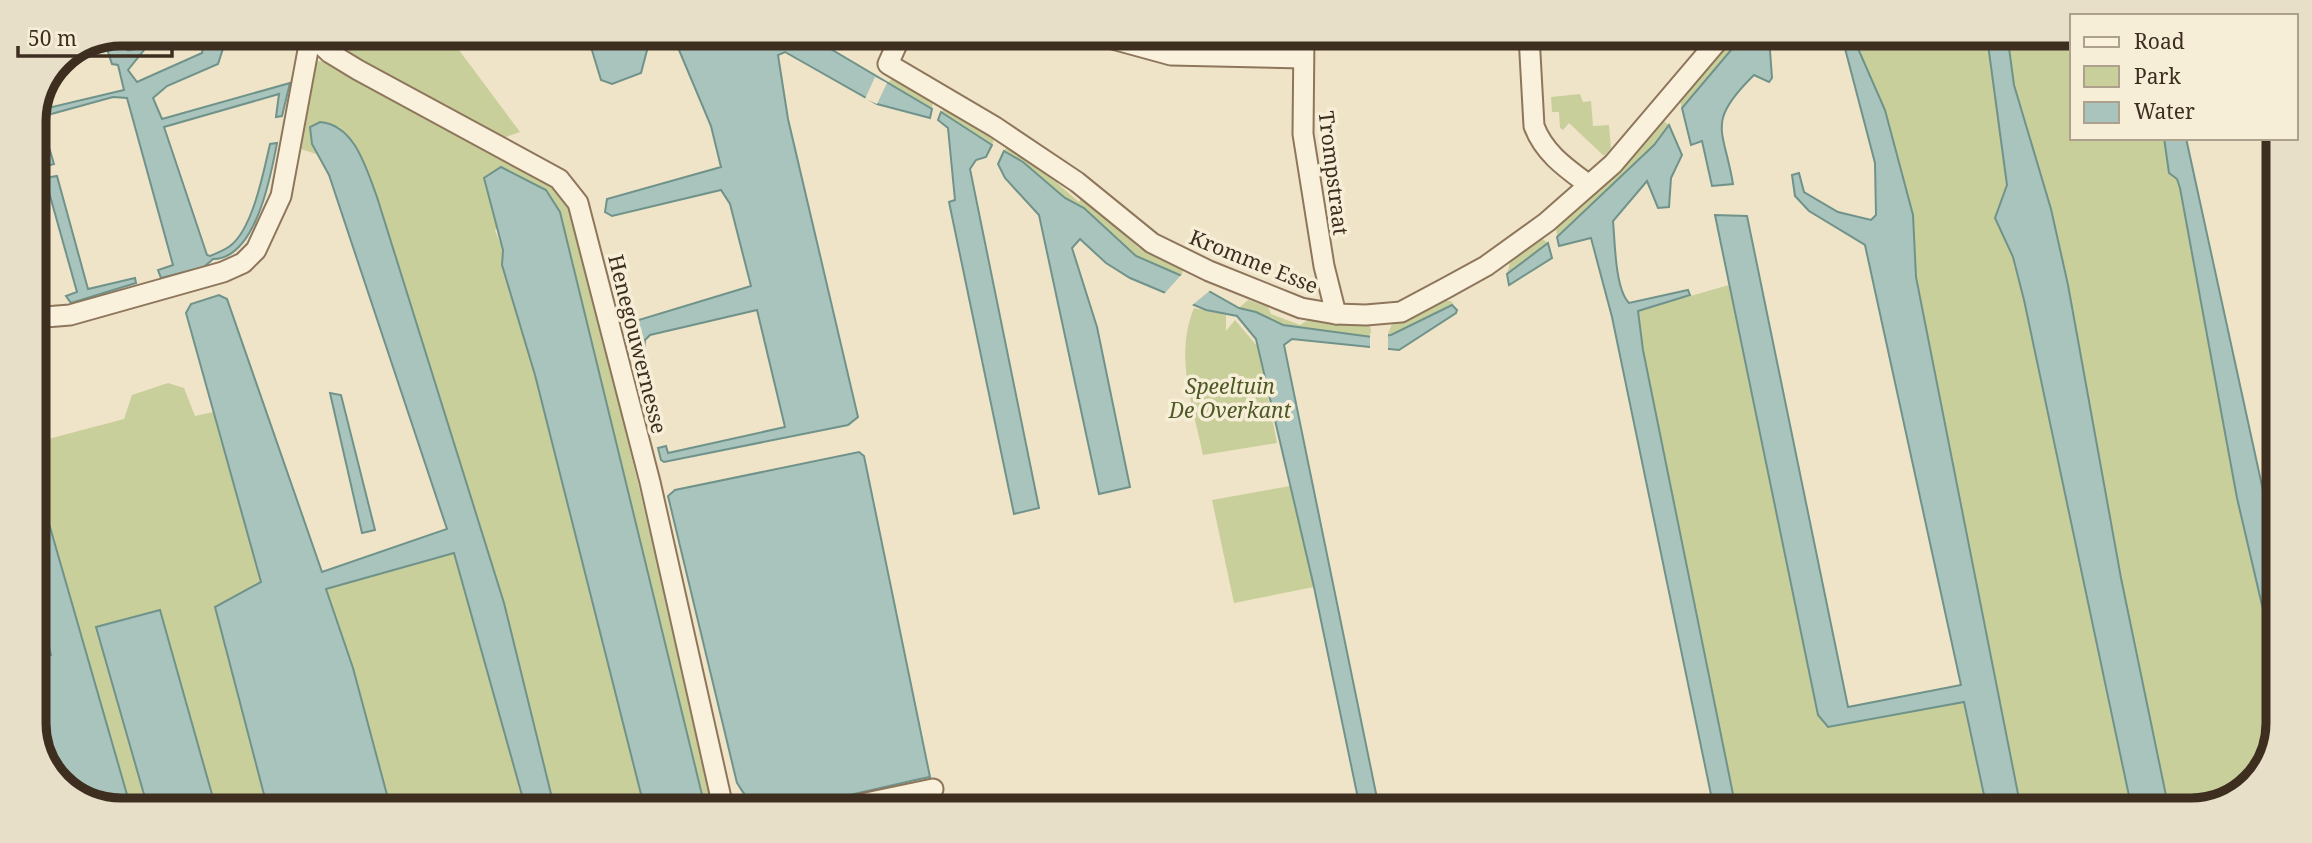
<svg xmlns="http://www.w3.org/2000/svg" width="2312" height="843" viewBox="0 0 2312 843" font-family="'Noto Serif',serif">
<rect width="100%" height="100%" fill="#f0e4c8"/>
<g fill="#c9cf9b">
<path d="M326,34h121l73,98 -17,6 -163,-87z"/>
<path d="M1733,37h9l-60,71 -3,-10z"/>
<path d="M1853,37h134l20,148 -12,33 18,39 11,43 108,510 -111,-1 -105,-532 -3,-62z"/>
<path d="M2072,39v99h92l5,35 8,6 3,9 57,310 38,163 -1,89 -30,42 -52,18h-23l-48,-232 -53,-293 -17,-76 -37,-124 -5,-37z"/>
<path d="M321,61l232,126 19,27 10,37 134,556h-11l-145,-595 -14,-22 -51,40 8,20 -1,15 33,110 109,431h-90l-50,-203 -139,-437 -10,-20 -15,-19 -28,17 7,11 -21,-7 14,-86z"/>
<path d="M895,77l38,22 -1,10 -45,-26z"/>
<path d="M1580,94l3,8 8,-1 2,25 16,-1 2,23 -7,8 -35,-33 -6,7 -3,-2 -1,-16h-7l-1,-15z"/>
<path d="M945,108l50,29 -3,8 -51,-33z"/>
<path d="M1662,120l7,5 -15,19 -97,93 -1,-10z"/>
<path d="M1008,145l53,33 -4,5 22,19 3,-5 57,51 44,22 -1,6 -46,-20 -52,-48 -19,-9 -42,-37 -19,-11z"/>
<path d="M1541,238l7,5 -41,31 3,-12z"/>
<path d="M1729,285l89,430 96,-5 50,-8 23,107h-251l-93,-459 -5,-39z"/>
<path d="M1248,300l20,7 3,7 29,11 8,-5 62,6 2,11 -89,-12 -27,-13 -17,-4z"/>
<path d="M1443,301h8l3,4 -67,31 5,-12z"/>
<path d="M1194,308l32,7v16l9,-11 23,27 19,96 -74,12c-10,-49 -29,-99 -9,-147z"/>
<path d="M168,383l16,5 11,28 18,-4 48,171 -46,24 52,199 -52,-1 -55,-194 -64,16 51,178h-17l-97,-337v-25l91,-24 8,-24z"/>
<path d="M1290,486l24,101 -80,16 -22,-103z"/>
<path d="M454,552l71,254h-135l-37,-138 -27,-79z"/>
<path d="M33,589l18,66 -18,7z"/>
</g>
<g fill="#a9c4bc" stroke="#6f938a" stroke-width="2">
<path d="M143,33h4l-3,17 -16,20 9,12 65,-29 4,-20 21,3 -9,28 -51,22 -14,12 9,21 128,-36 -8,33 -6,1 3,-23 -115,33 43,128 3,1c7,-3 15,-6 20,-10 23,-17 34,-76 40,-102l7,-1c-6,32 -21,116 -64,116l-9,8 -43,11 -3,-8 15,-5 -46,-167 -14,-1 -80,22 2,-8 89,-21 -6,-25 -6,-1 -8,-24 15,-6 8,16c11,2 12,-8 16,-17z"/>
<path d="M587,34h68l-5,5 -9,34 -29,11 -11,-4z"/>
<path d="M667,34l140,1 125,74 -2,9 -53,-14 -92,-52 -7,3 10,64 70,298 -10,8 -184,37 -3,-2 -3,-12 8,-2 2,7 117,-26 -28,-117 -107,25 -5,5 -1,12 18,77 -9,2 -25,-103 4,-6 119,-36 -21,-82 -9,-14 -109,26 -7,-4 2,-13 114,-32 -10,-41 -37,-88z"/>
<path d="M1742,37h27l3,41 -3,4 -15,-7c-49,48 -30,54 -21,109l-21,2 -10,-45 -11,4 -9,-37z"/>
<path d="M1842,37h11l32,73 28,105 3,62 105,532h-34l-23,-107 -136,25 -10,-12 -103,-500 32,1 101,491 113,-22 -96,-440 -56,-34 -14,-15 -3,-21 7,-2 5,19 34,20 33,8 5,-5 -1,-52z"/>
<path d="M1987,37h85l-63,11 5,37 37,124 17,76 53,293 48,232h-37l-108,-510 -11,-43 -18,-39 12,-33z"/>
<path d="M941,112l51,33 -6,12 -10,3 -6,9 69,339 -25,6 -65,-312 6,-2 -7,-72 -10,-8z"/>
<path d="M33,121l13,16 8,27 -12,3 -9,-28z"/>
<path d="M320,122c35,3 46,46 57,75l127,406 50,203h-29l-71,-253 -128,36 27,79 37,138h-123l-52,-199 46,-25 -75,-269 5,-9 28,-9 8,4 95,273 125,-43 -118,-354 -17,-31 -2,-17z"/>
<path d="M1669,125l13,30 -11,23 -2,29 -11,1 -11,-27 -34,40c2,21 2,68 16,82l59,-13 2,5 -52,16 5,39 93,459h-22l-102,-492 -21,-79 -32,8 -2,-9 97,-92z"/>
<path d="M2164,138h22l90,412 -1,111 -38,-163 -57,-310 -3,-9 -8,-6z"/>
<path d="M1004,151l19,11 42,36 19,10 52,48 46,20 57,32 17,4 27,13 89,12 19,-2 61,-30 5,5 -1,3 -57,37 -107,-11 -8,6 95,463h-19l-46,-221 -58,-248 -19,-23 -31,-6 -76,-32 -24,-15 -26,-24 -8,9 25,79 33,160 -31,7 -60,-279 -34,-37 -7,-14z"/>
<path d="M501,167l45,23 14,22 145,595 -61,-1 -109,-431 -33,-110 1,-15 -19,-72z"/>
<path d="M57,176l31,113 47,-11 1,5 -65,20 -5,-7 11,-4 -32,-114z"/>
<path d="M1548,243l4,15 -43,27 -2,-11z"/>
<path d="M330,393l11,2 34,135 -13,3z"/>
<path d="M859,452l5,4 66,321c-34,6 -144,37 -171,29 -11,-4 -16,-14 -22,-23l-69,-287 7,-6z"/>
<path d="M33,468l97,337h-37l-41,-29 -19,-48v-66l18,-7 -18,-66z"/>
<path d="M160,610l55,195h-68l-51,-178z"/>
</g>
<g fill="#f0e4c8">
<path d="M875,77l12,6 -10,21 -12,-5z"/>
<path d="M1183,273l29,16 -21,17 -27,-12z"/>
<path d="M1388,332v22l-18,-4v-17z"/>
</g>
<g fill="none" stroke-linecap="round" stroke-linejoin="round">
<g stroke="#8d765c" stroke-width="23">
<g id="minor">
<path d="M311,35l19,18 28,17 201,109 19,24 72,279 73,325"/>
<path d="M901,35l-13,29 107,63 82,55 75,61 57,28 92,37 35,6 30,1 35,-3 45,-24 40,-22 61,-44 66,-58 108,-127"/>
<path d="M1098,35l73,20 132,3"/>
<path d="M1304,36l-1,98 21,132 12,48"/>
<path d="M1529,36l5,90c10,27 32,42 55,59"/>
<path d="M33,318l37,-3 153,-43 20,-9 13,-13 25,-54 30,-162"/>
<path d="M847,807l86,-18"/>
</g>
</g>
<use href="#minor" stroke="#faf1dc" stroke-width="19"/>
</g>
<g text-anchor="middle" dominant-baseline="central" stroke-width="7" stroke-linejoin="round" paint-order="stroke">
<g font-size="21" fill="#3d2e20" stroke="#f7eed8">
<text transform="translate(1334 173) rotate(83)">Trompstraat</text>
<text transform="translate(1254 261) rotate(22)">Kromme Esse</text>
<text transform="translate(638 344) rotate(76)">Henegouwernesse</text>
</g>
<g font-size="21" font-style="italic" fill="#4d5a26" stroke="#f7eed8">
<text x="1230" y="386">Speeltuin<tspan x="1230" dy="24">De Overkant</tspan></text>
</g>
</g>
<path d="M0 0H2312V843H0ZM121 46H2191A75 75 0 0 1 2266 121V723A75 75 0 0 1 2191 798H121A75 75 0 0 1 46 723V121A75 75 0 0 1 121 46Z" fill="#e8dfc9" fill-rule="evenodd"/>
<path fill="none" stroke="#3d2e20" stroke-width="9" d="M121 46H2191A75 75 0 0 1 2266 121V723A75 75 0 0 1 2191 798H121A75 75 0 0 1 46 723V121A75 75 0 0 1 121 46Z"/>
<rect x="2070" y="14" width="228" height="126" fill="#f7eed8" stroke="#ada18e" stroke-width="2"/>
<rect x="2084" y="37" width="35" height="10" fill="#faf1dc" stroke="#ada18e" stroke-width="2"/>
<text x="2134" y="49" font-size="21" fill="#3d2e20">Road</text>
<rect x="2084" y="66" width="35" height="21" fill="#c9cf9b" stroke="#ada18e" stroke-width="2"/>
<text x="2134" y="84" font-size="21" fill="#3d2e20">Park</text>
<rect x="2084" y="102" width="35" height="21" fill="#a9c4bc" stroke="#ada18e" stroke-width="2"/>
<text x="2134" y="119" font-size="21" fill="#3d2e20">Water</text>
<path d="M18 46v10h154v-10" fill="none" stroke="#3d2e20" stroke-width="3.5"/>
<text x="28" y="46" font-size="21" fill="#3d2e20" stroke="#f7eed8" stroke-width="5" paint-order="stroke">50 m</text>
</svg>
